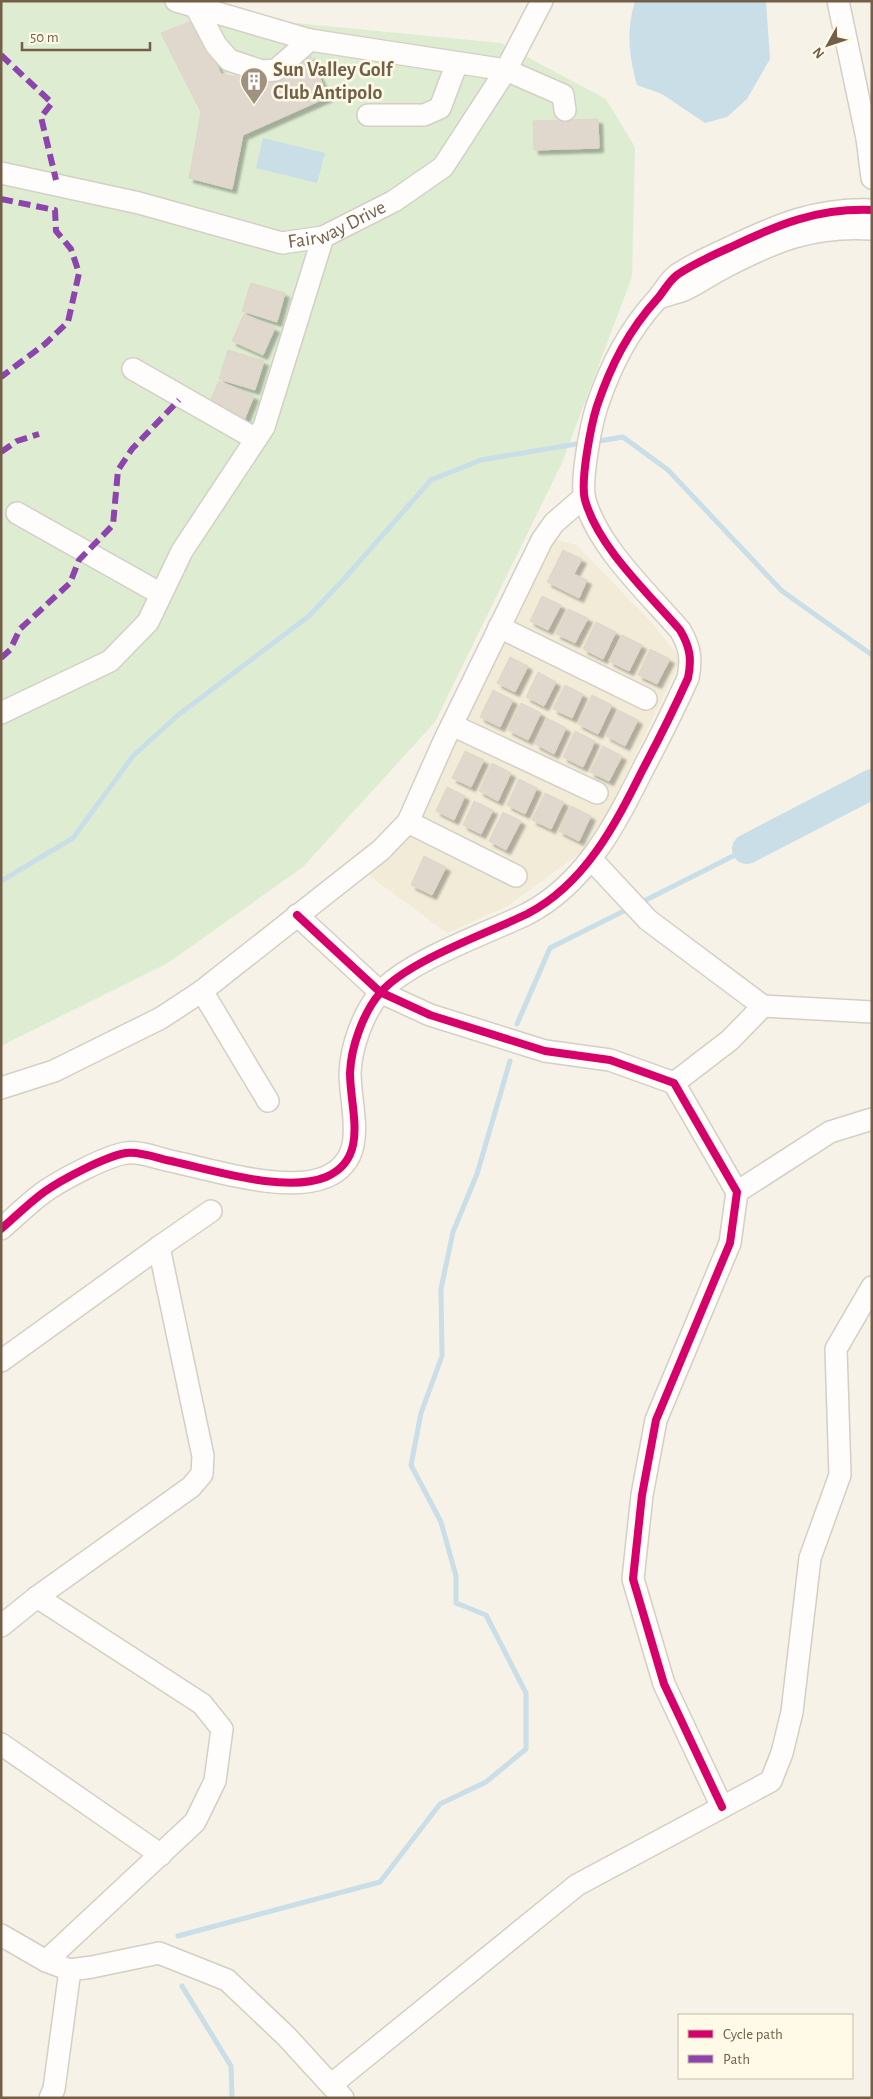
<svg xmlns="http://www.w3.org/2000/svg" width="873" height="2099" viewBox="0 0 873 2099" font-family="'Alegreya Sans',sans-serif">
<defs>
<filter id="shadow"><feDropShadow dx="4.5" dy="4.5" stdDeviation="1" flood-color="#0004"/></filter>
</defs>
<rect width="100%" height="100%" fill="#f6f2e7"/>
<path fill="#f2ebd7" d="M552,539l25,6 75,78 29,36 -69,145 -30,48 -76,55 -59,26 -80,-59 57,-62z"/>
<path fill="#deedd2" d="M1,1h212l40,18 248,24 105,56 29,48 -3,130 -70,186 -127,259 -132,145 -135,96 -167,83z"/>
<g fill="#c9dee6">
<path d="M635,1h131l4,58 -23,40 -20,18 -22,6 -43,-29 -25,-9c-8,-30 -11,-53 -2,-84z"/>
<path d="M263,138l62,15 -8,30 -61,-15z"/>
</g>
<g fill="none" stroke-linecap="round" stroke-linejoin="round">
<g stroke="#c9dee6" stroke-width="5">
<path d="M593,442l30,-5 45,33 114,121 90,64"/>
<path d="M1,881l72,-43 60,-82 44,-40 132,-100 36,-38 86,-98 50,-20 101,-17"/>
<path d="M640,903l107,-54"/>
<path d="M517,1024l33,-76 80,-40"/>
<path d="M178,1936l202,-54 60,-78 46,-22 40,-33v-56l-40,-78 -30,-12v-27l-15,-54 -30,-57 10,-52 21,-57 -1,-67 12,-57 24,-58 33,-113"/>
<path d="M182,1986l49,80 1,32"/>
</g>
<path stroke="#c9dee6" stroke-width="30" d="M747,849l125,-65"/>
</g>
<g fill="#e0d8cc" stroke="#dfd6c9" filter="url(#shadow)">
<path d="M197,19l24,55 40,7 49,-26 18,42 -85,38 -11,54 -43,-11 12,-66 -40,-79z"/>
<path d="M598,119l1,29 -65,2 -1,-29z"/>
<path d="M251,283l34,10 -8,29 -35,-11z"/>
<path d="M244,314l31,14 -12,27 -31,-14z"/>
<path d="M228,350l36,11 -9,29 -36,-11z"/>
<path d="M219,381l35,15 -11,27 -36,-15z"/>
<path d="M563,550l19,9 -8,15 13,6 -8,18 -32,-16z"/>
<path d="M542,596l19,9 -13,25 -18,-9z"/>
<path d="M568,609l20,9 -13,25 -19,-9z"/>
<path d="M596,622l20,10 -13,27 -20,-10z"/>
<path d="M622,635l20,10 -13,26 -20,-10z"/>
<path d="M650,649l20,10 -13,25 -19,-9z"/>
<path d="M510,657l18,9 -13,26 -18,-9z"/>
<path d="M538,672l18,10 -12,24 -18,-9z"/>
<path d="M565,685l18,9 -11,24 -19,-9z"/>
<path d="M493,690l20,10 -13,27 -20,-10z"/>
<path d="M592,695l20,10 -14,29 -20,-10z"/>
<path d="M521,703l20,10 -13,27 -20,-10z"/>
<path d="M618,710l20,10 -13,26 -19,-10z"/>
<path d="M547,718l19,10 -12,26 -19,-10z"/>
<path d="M575,731l20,10 -12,26 -20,-10z"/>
<path d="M603,746l19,10 -13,25 -19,-9z"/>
<path d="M465,751l19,9 -13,27 -19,-9z"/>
<path d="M492,763l19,10 -13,28 -19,-10z"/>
<path d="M519,779l18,9 -12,26 -18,-9z"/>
<path d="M447,787l18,9 -11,24 -18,-9z"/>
<path d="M545,793l19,9 -13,27 -19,-9z"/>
<path d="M474,801l19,9 -12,24 -18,-9z"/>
<path d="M571,806l20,10 -12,25 -20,-10z"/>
<path d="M503,812l18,9 -15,29 -17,-9z"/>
<path d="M424,856l22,11 -14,28 -21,-10z"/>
</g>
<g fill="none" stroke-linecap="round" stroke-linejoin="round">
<g stroke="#d4cfc5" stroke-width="24">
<g id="minor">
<path d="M176,1l134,39 196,30 57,25 2,15"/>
<path d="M838,1l29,137"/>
<path d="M196,7l20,38 13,15 33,11 14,-1 34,-30"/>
<path d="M368,115h56l16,-7 17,-45"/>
<path d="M872,138h-5l5,40"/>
<path id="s1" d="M1,173l138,30 143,40 41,-6 71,-36 49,-34 63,-97 36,-69"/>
<path d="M659,298c8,-3 17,-5 25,-8 14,-6 27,-16 41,-23 50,-26 89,-42 147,-38"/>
<path d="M133,369l123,70"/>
<path d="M17,513l144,81"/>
<path d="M499,627l147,72"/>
<path d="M1,713l109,-52 38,-39 34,-71 82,-124 59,-190"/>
<path d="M452,725l145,68"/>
<path d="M408,822l108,54"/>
<path d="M592,860l56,60 115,86 109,6"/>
<path d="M297,915l83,77 50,23 115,36 65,9 64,23 63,109 -7,51 -74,177 -14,75 -9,84 31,105 58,123"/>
<path d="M202,991l66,110"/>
<path d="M674,1083l56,-43 33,-34"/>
<path d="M1,1088l53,-17 107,-53 41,-27 179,-141 27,-28 36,-81 98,-201 12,-17 30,-26"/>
<path d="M737,1192l93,-60 42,-13"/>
<path d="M1,1229c14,-12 28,-26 43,-37 17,-12 62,-36 82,-39 12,-2 29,4 40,7 44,9 119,34 160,17 44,-19 24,-67 24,-104 1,-26 13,-60 30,-80 27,-32 108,-60 147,-79 58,-30 88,-89 116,-145 16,-30 31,-60 45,-91 4,-19 2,-31 -8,-48 -32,-37 -82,-83 -95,-130 -5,-19 6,-75 12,-94 14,-41 31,-75 61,-108 6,-7 11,-17 19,-23 16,-11 36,-20 54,-28 48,-23 87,-39 141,-37"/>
<path d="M159,1247l52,-36"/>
<path d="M1,1361l158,-114 44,209 -1,18 -11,13 -154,110 -36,29"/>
<path d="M37,1597l165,107 20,25 -7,52 -20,41 -149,139"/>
<path d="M1,1744l160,111"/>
<path d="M1,1935l45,26 24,9 22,-3 67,-14 68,27 59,56 57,62"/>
<path d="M332,2084l245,-199 194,-104 11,-28 10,-41 18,-154 30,-83 -4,-126 36,-62"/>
<path d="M50,2098l4,-9 16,-119"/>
</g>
</g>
<use href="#minor" stroke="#fefdfb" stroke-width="21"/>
<g stroke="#8e44ad" stroke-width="6" stroke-dasharray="12 6" stroke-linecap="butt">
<path d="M1,55l51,48 -11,14 15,63"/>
<path d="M1,199l54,11 1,21 15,18 8,24 -11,49 -23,22 -44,33"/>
<path d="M1,452l16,-11 22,-7"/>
<path d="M1,658l9,-8 10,-21 50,-46 9,-23 34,-35 5,-55 14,-21 47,-49"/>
</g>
<g stroke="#fffae8" stroke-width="11">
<g id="cycleway">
<path d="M297,915l83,77 50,23 115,36 65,9 64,23 63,109 -7,51 -74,177 -14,75 -9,84 31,105 58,123"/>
<path d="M1,1229c14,-12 28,-26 43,-37 17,-12 62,-36 82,-39 12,-2 29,4 40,7 44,9 119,34 160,17 44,-19 24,-67 24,-104 1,-26 13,-60 30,-80 27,-32 108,-60 147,-79 58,-30 88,-89 116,-145 16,-30 31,-60 45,-91 4,-19 2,-31 -8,-48 -32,-37 -82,-83 -95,-130 -5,-19 6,-75 12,-94 14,-41 31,-75 61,-108 6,-7 11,-17 19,-23 16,-11 36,-20 54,-28 48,-23 87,-39 141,-37"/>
</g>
</g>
<use href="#cycleway" stroke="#d6006c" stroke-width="8"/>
</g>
<defs>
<g id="building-pin" transform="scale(1.4375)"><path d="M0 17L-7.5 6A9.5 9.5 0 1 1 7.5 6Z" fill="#a19280" stroke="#fffae8"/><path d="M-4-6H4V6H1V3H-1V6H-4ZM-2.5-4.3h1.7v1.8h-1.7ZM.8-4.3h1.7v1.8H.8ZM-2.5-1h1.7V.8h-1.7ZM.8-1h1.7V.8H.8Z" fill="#fff"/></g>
</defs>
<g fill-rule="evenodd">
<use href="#building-pin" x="254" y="81"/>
</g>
<g text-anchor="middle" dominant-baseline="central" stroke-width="5" stroke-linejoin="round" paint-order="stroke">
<g font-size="20" font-weight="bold" fill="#735f48" stroke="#fffae8" text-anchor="start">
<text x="273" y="70">Sun Valley Golf<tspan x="273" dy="23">Club Antipolo</tspan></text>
</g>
<g font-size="20" fill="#735f48" stroke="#fffae8">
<text stroke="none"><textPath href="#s1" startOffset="348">Fairway Drive</textPath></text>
</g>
</g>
<rect width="873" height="2099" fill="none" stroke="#735f48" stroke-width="5"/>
<rect x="678" y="2014" width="175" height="65" fill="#fffae8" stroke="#c7bca8"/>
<rect x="688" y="2030" width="25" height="8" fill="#d6006c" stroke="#c7bca8"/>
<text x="723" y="2039" font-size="15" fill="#735f48">Cycle path</text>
<rect x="688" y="2055" width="25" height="8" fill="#8e44ad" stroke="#c7bca8"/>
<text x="723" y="2064" font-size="15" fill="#735f48">Path</text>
<g transform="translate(828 45) rotate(230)" stroke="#fffae8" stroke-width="4" paint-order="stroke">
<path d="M0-4L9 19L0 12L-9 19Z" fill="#735f48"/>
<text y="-8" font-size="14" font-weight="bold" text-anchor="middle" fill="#735f48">N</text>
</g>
<path d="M22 42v8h128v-8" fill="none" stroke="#735f48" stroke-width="2.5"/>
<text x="30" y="42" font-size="15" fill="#735f48" stroke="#fffae8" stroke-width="4" paint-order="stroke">50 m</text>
</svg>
